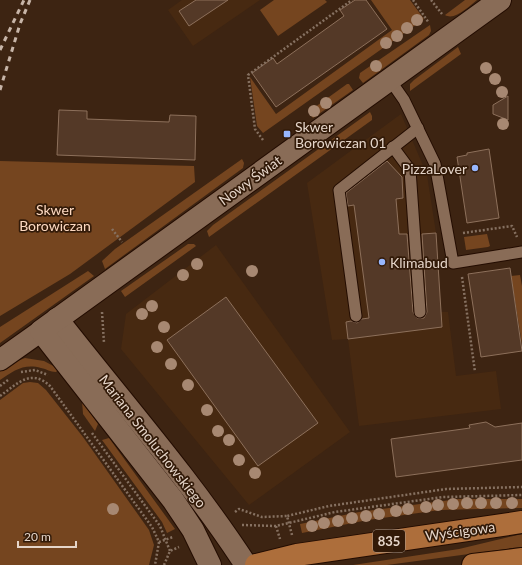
<svg xmlns="http://www.w3.org/2000/svg" width="522" height="565" viewBox="0 0 522 565" font-family="Lato,sans-serif">
<rect width="100%" height="100%" fill="#3d2412"/>
<g fill="#472911">
<path d="M182,0h78l-67,46 -25,-36z"/>
<path d="M401,114l26,61 9,58 5,79h7l8,64 40,-5 5,38 -142,17 -11,-87 -16,1 -25,-157z"/>
<path d="M216,245l134,187 -101,73 -128,-156 5,-35z"/>
</g>
<g fill="#75451f">
<path d="M274,0h51l2,2 -49,34 -18,-26z"/>
<path d="M371,0h39l14,19 -161,114 -6,-7 -7,-49 26,37 116,-84z"/>
<path d="M465,0h12c-8,6 -22,21 -32,15z"/>
<path d="M430,25l1,6 -2,4 -66,48 -4,-5 1,-5z"/>
<path d="M458,47l3,7 -51,37v-7l4,-4z"/>
<path d="M347,84h2l4,6 -40,28 -4,-5 2,-3z"/>
<path d="M370,112l2,4v4l-163,117 -2,-6 6,-6z"/>
<path d="M242,159l2,4 -1,5 -138,101 -3,-8 13,-12z"/>
<path d="M0,161l194,5 1,16 -125,92 -70,42z"/>
<path d="M487,234l3,12 -2,1 -22,3 -2,-13z"/>
<path d="M188,244h6l2,2 -71,51 -4,-6z"/>
<path d="M88,271l6,5 -94,67v-16z"/>
<path d="M520,275l2,11v58l-11,-68z"/>
<path d="M25,358l19,3 15,8 -3,3c-6,0 -9,-3 -15,-4 -17,-5 -28,3 -41,12v-10l7,-5z"/>
<path d="M30,382l8,1 8,7 37,47 66,93 5,15 -5,20h-149v-165l23,-17z"/>
<path d="M82,401l16,23 -3,7 -12,-17z"/>
<path d="M109,438l66,91 -8,4 -5,-11 -60,-82z"/>
<path d="M458,499h64v9l-82,2 -72,10 -66,13 -2,-9 59,-12z"/>
<path d="M522,534v13l-135,18h-34l106,-16z"/>
</g>
<g fill="#543927" stroke="#8d705b">
<path d="M196,0h32l-39,26 -10,-15z"/>
<path d="M355,0h11l21,29 -111,78 -24,-34 21,-15 4,6 67,-48 -4,-6z"/>
<path d="M508,96v24l-15,-6v-9z"/>
<path d="M59,110l28,1v8l82,3 1,-7 26,1 -1,44 -138,-5z"/>
<path d="M489,149l10,69 -32,5 -10,-66 10,-2v-2z"/>
<path d="M387,161l15,16 1,21 -7,1 3,35h8l6,78 4,6h7l3,-6 -5,-78 14,-1 6,94 -94,12 -2,-17 5,-1 6,2 5,-4 7,-1 -15,-113 -6,1 -2,-13z"/>
<path d="M510,268l12,83 -41,6 -13,-83z"/>
<path d="M226,297l92,126 -60,43 -91,-126z"/>
<path d="M486,422l9,5 27,-4v37l-126,17 -5,-38 79,-11 -1,-3z"/>
</g>
<g fill="none" stroke-linecap="round" stroke-linejoin="round">
<g stroke="#230c00" stroke-width="13">
<g id="service">
<path d="M390,80l14,20 31,64 18,99 69,-11"/>
<path d="M393,147l17,23 10,142"/>
<path d="M356,316l-17,-126 79,-62"/>
</g>
</g>
<g stroke="#230c00" stroke-width="23">
<path id="minor" d="M0,360l41,-29"/>
</g>
<g stroke="#230c00" stroke-width="24">
<g id="tertiary">
<path d="M57,319c64,82 133,160 189,246"/>
<path d="M210,565l-17,-35 -20,-30 -132,-169 459,-331"/>
</g>
</g>
<g stroke="#230c00" stroke-width="24">
<g id="primary">
<path d="M256,565l41,-10 225,-33"/>
<path d="M473,565l49,-6"/>
</g>
</g>
<g stroke="#867161" stroke-width="2.5" stroke-dasharray="2 2" stroke-linecap="butt">
<path d="M413,0l16,23"/>
<path d="M431,0l11,14"/>
<path d="M263,140l-8,-11 -7,-54 104,-75"/>
<path d="M112,229l10,13"/>
<path d="M463,233l49,-7 5,11"/>
<path d="M462,277l13,95"/>
<path d="M102,312l2,31"/>
<path d="M21,372l14,-2 13,5"/>
<path d="M0,386l8,-6"/>
<path d="M0,396c17,-12 31,-28 50,-10l102,141 7,15 -4,23"/>
<path d="M92,433l68,93 10,25"/>
<path d="M235,512l4,-3 23,8 25,-1"/>
<path d="M242,525l34,1 59,-14 108,-15 79,-2"/>
<path d="M276,526l4,13"/>
<path d="M292,535l-5,-19 42,-10 117,-17 76,-2"/>
<path d="M159,542l14,-5"/>
<path d="M164,565l6,-14 9,-4"/>
</g>
<use href="#service" stroke="#896c57" stroke-width="11"/>
<use href="#minor" stroke="#896c57" stroke-width="21"/>
<use href="#tertiary" stroke="#896c57" stroke-width="22"/>
<use href="#primary" stroke="#ad6e3b" stroke-width="22"/>
<g stroke="#c7b5a8" stroke-width="3" stroke-dasharray="5 5" stroke-linecap="butt">
<path d="M0,50l24,-50"/>
<path d="M0,90l20,-66 10,-24"/>
</g>
</g>
<g fill="#a78872">
<circle cx="417" cy="20" r="6"/>
<circle cx="407" cy="28" r="6"/>
<circle cx="397" cy="36" r="6"/>
<circle cx="386" cy="43" r="6"/>
<circle cx="376" cy="66" r="6"/>
<circle cx="486" cy="68" r="6"/>
<circle cx="495" cy="79" r="6"/>
<circle cx="502" cy="92" r="6"/>
<circle cx="326" cy="103" r="6"/>
<circle cx="314" cy="111" r="6"/>
<circle cx="503" cy="124" r="6"/>
<circle cx="197" cy="264" r="6"/>
<circle cx="252" cy="271" r="6"/>
<circle cx="183" cy="275" r="6"/>
<circle cx="152" cy="306" r="6"/>
<circle cx="142" cy="314" r="6"/>
<circle cx="164" cy="327" r="6"/>
<circle cx="157" cy="347" r="6"/>
<circle cx="171" cy="364" r="6"/>
<circle cx="188" cy="385" r="6"/>
<circle cx="207" cy="410" r="6"/>
<circle cx="218" cy="431" r="6"/>
<circle cx="229" cy="440" r="6"/>
<circle cx="239" cy="460" r="6"/>
<circle cx="255" cy="473" r="6"/>
<circle cx="467" cy="503" r="6"/>
<circle cx="481" cy="503" r="6"/>
<circle cx="496" cy="503" r="6"/>
<circle cx="512" cy="503" r="6"/>
<circle cx="453" cy="504" r="6"/>
<circle cx="438" cy="505" r="6"/>
<circle cx="426" cy="507" r="6"/>
<circle cx="113" cy="509" r="6"/>
<circle cx="408" cy="509" r="6"/>
<circle cx="396" cy="511" r="6"/>
<circle cx="379" cy="514" r="6"/>
<circle cx="366" cy="516" r="6"/>
<circle cx="352" cy="518" r="6"/>
<circle cx="338" cy="521" r="6"/>
<circle cx="324" cy="523" r="6"/>
<circle cx="312" cy="526" r="6"/>
</g>
<g fill="#97b6fd" stroke="#321a08" stroke-width="1.5">
<rect x="283" y="130" width="8" height="8" rx="2"/>
<circle cx="475" cy="168" r="4"/>
<circle cx="382" cy="262" r="4"/>
</g>
<g text-anchor="middle" dominant-baseline="central" stroke-width="3.5" stroke-linejoin="round" paint-order="stroke">
<rect fill="#321a08" stroke="#af9d8f" stroke-width="1" x="373" y="530" width="32" height="22" rx="3"/>
<g font-size="13" font-weight="bold" fill="#e5d5c9">
<text x="389" y="541">835</text>
</g>
<g font-size="14" fill="#e5d5c9" stroke="#321a08" text-anchor="start">
<text x="295" y="126">Skwer<tspan x="295" dy="16">Borowiczan 01</tspan></text>
<text x="467" y="168" text-anchor="end">PizzaLover</text>
<text x="390" y="262">Klimabud</text>
</g>
<g font-size="14" fill="#e5d5c9" stroke="#321a08">
<text transform="translate(250 180) rotate(-36)">Nowy Świat</text>
<text transform="translate(153 441) rotate(52)">Mariana Smoluchowskiego</text>
<text transform="translate(460 531) rotate(-8)">Wyścigowa</text>
</g>
<g font-size="14" fill="#fdd9c1" stroke="#321a08">
<text x="55" y="209">Skwer<tspan x="55" dy="16">Borowiczan</tspan></text>
</g>
</g>
<path d="M18 541v6h58v-6" fill="none" stroke="#e5d5c9" stroke-width="2"/>
<text x="24" y="541" font-size="12" fill="#e5d5c9" stroke="#321a08" stroke-width="3" paint-order="stroke">20 m</text>
</svg>
